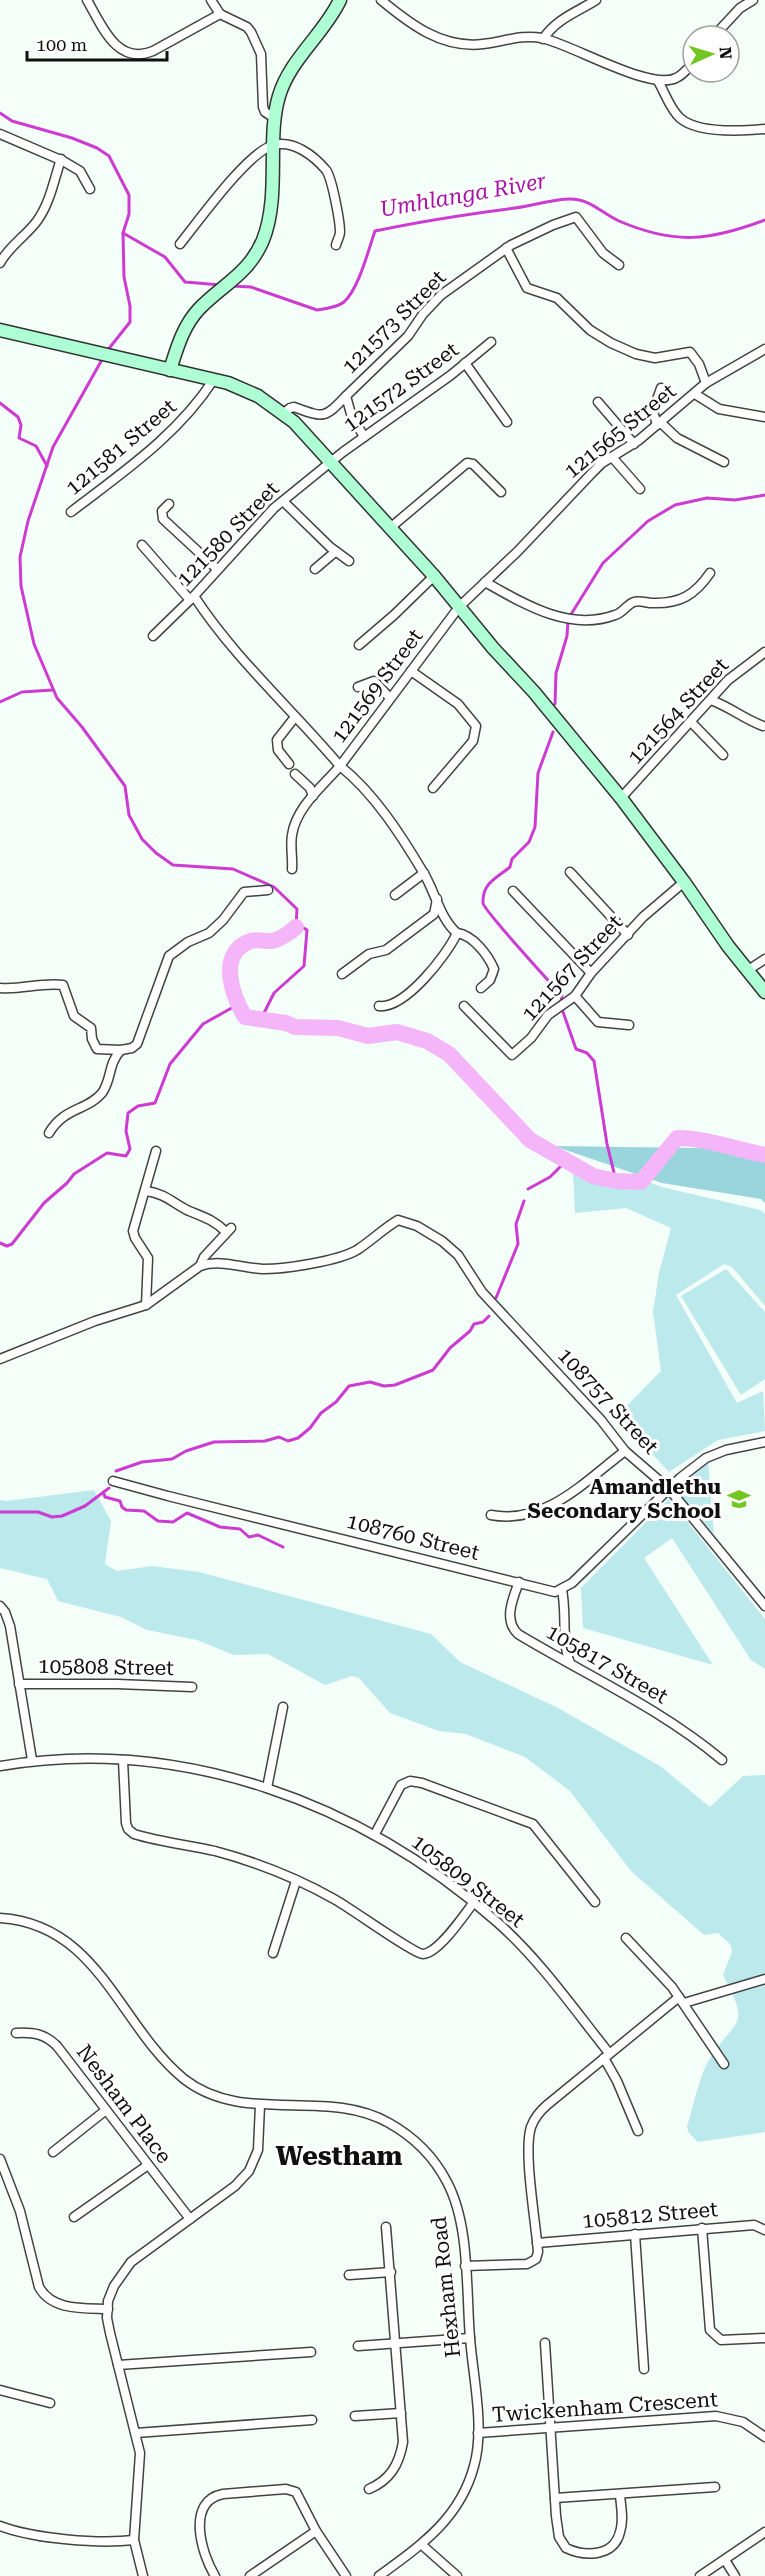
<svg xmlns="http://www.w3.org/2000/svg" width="765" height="2576" viewBox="0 0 765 2576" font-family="'Roboto Serif',serif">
<rect width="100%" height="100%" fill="#f3fff8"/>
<g fill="#bbe9ec">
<path d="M573,1171c19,9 57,23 76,11l13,5 98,23 5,4v92l-33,-39 -8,-3 -48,31 61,108 26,-12 2,40 -47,9 -49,32 -52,-56 44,-45 -8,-59 6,-39 12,-45 -45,-20 -51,5z"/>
<path d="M726,1269l39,43v67l-24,16 -60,-99z"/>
<path d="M708,1462l6,72 -36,-41 2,-7z"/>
<path d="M94,1490l17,31 -6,43 12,7 35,-5 47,6 232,62 29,28 98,46 102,58 50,41 33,-31 22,-1v357l-67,10 -9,-9 -2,-6c6,-19 12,-50 22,-67 27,-44 43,-30 14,-85l9,-23 -1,-7 -13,-12 -14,2 -73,-64 -61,-80 -45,-34 -59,-23 -27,-3 -49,-18 -31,-35 -7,-2 -27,9 -57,-31 -34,1 -37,-15 -50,-10 -26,-13 -63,-16 -11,-22 -47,-11v-68l7,1z"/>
<path d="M669,1499l96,120v50l-14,-9 -79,-122 -28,20 69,107 -130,-37 -2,-40z"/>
</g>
<path fill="#9ad5dd" d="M554,1146l211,3v54l-4,-4 -99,-16z"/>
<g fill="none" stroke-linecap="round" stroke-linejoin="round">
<g stroke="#cd3bd2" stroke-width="3">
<path d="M0,113l12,8 60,17 25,10 12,8 20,39v19l-6,19"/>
<path d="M231,286l20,1 66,23c8,-1 21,-3 27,-8 15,-14 24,-51 31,-71 47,-10 93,-17 140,-23 18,-2 37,-9 55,-9 21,0 31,14 49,22 56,24 90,20 146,-1"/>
<path d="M107,351l23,-29v-16l-6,-29 -1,-44 42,24 20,25 36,3"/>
<path d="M104,356l-51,91 -25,74 -8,36 1,29 13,58 23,54 25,29 43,59 4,29 13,24 14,14 17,12 60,4 41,18 23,22 -1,18h6l5,3 -3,36 -30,27 -11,22 5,5"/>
<path d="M0,403l18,14 3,8 -2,13 17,8 11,20"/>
<path d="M570,616l33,-53 45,-42 27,-16 32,-7 28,2 30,-5"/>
<path d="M0,702l22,-10 31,-2"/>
<path d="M555,704l1,-31 11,-37 1,-15"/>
<path d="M553,732l-15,41 -3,54 -6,15 -17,17 -2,8c-13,11 -28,16 -27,36 0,6 69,82 79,92l-1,7"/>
<path d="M562,1009l14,40 11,4 7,8 13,83 9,37"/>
<path d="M528,1189l22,-12 16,-16"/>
<path d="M0,1243l7,3 5,-2 32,-41 23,-20 7,-9 33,-21 19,3 4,-7 -4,-18 2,-18 10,-7 17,-3 15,-39 33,-40 34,-19"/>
<path d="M496,1298l22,-54 -2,-20 8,-23"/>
<path d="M116,1471l26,-9 30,-3 14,-8 28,-9 51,-1 14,-4 9,4 10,-3 12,-10 11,-15 15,-11 13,-16 21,-4 14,4 11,-1 38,-15 17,-22 20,-17 4,-7 9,-2 6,-6"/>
<path d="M104,1494l1,3 15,4 2,6 4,3 18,1 14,10 15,1 14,-9 33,14 20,2 9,8 9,-2 25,12"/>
<path d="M0,1512h38l14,5 10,-1 23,-10 24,-18"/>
</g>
<path stroke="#f4b6f8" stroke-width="16" d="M296,927c-5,5 -17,13 -24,14 -8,1 -16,-3 -24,1 -31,13 -15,55 -3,75l41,6 9,4 43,1 30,8 29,-4 30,9 22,13 81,86 63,36 23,5 25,1 36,-44c25,-1 61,12 88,17"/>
<g stroke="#434343" stroke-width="11">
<g id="street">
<path d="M87,0c15,26 30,66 66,51l67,-37 27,13 4,5 10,22 2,53 2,5 11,7"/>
<path d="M211,0l9,14"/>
<path d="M381,0c29,24 61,49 102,44 20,-2 38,-10 59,-6 31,7 108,53 134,40 7,-3 12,-10 17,-15"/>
<path d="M714,36l26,-28 13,-8"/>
<path d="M543,39c13,-20 34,-27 53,-39"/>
<path d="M658,81c7,12 12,28 22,37 18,16 63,13 85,11"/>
<path d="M0,134l63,27 17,10 10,18"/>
<path d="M180,244c18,-22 68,-93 94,-99 20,-5 40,11 52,25 6,8 14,51 14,62 0,4 -3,9 -4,13"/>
<path d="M506,248l21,40 30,10 33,32 21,13 25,11 19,4 35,-6 9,12 7,19"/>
<path d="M0,263c9,-17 26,-27 37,-42 13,-18 17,-41 24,-62"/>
<path d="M465,363l42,59"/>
<path d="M695,394l24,15 46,8"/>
<path d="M598,402l36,42"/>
<path d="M284,413l6,-5 4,-1c30,11 30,12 52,-11"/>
<path d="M660,422l17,16 47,24"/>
<path d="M657,425l-4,-14 8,-23"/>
<path d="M364,437l-13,-23 -5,-18 62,-60 15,-22 18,-19 70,-50 42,-20 23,-8 27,36 16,12"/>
<path d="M612,457l28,32"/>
<path d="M283,501l47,46 19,14"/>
<path d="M169,504l-7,7 1,8 54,50"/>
<path d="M71,512c52,-40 107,-77 143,-133"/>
<path d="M390,528l77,-65 6,1 28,28"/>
<path d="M142,545l48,55"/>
<path d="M315,569l20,-17"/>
<path d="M485,582c39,22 84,50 130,33 8,-2 12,-11 19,-13 5,-2 13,1 18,1 28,1 43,-8 58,-30"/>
<path d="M194,596c41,63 98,113 146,170 -17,20 -44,41 -48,69 -2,11 1,23 0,34"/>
<path d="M153,636l41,-40 80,-88 69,-56 108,-77 40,-33"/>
<path d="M359,645l35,-30 40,-39"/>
<path d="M411,671l47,33 18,22 -3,15 -40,47"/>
<path d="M358,687l16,-6 16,17"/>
<path d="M711,700c19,7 33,19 52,26"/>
<path d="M691,722l32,33"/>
<path d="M289,764l-11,-14 -1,-10 18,-23"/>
<path d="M295,774l15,14 3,8"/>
<path d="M621,798l107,-118 37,-28"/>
<path d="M570,872l58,63"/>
<path d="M513,891l78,82"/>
<path d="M395,895l29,-22"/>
<path d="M457,933c-17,-14 -22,-42 -34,-61 -22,-37 -49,-79 -83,-106l119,-159 59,-56 74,-78 10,-10 37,-23 67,-57 59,-34"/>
<path d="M748,970l17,-11"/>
<path d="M342,974l27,-20 17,-4 48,-36 3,-15"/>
<path d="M0,988c22,2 41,-6 63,-3l11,31 17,12 1,11 5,10 24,1 11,-2 5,-4 32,-88 19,-14 21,-9 14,-13 21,-28 24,-2"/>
<path d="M575,996l23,26 31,3"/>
<path d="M379,1006c26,3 68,-51 78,-73 16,2 31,22 37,36l-4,11 -9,8"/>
<path d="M464,1006l48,49 19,-17 17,-23 27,-19 16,-23 52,-56 41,-35"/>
<path d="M49,1133c15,-26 38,-22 53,-40 10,-14 6,-30 19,-43"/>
<path d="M146,1191c18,2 27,12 43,20 15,6 25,9 37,21"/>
<path d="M200,1266c21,-7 41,2 63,3 23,0 75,-8 94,-19 14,-9 26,-21 41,-30l19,6 25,15 16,14 24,37 119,128 24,31 44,38 96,117"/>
<path d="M146,1305l2,-47 -13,-20 -2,-7 23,-80"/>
<path d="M0,1359l95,-38 51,-16 54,-39 4,-9 27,-29"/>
<path d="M113,1481l55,15 387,96 17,-9 108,-105 26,-20 20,-8 39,-8"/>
<path d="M491,1515c55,10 94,-34 134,-64"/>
<path d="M519,1582c-6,16 -16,38 -1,52 68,41 142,74 204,126"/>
<path d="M562,1590c5,24 -1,50 8,73"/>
<path d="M0,1606l5,6 5,14 22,134"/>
<path d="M19,1684h98l75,3"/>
<path d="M123,1760l3,63 2,6 6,5c26,8 54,11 81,17 41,11 82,27 119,48 15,8 80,55 89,55 16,-1 41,-39 51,-52"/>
<path d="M0,1766c181,-31 362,37 497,156 43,38 76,86 112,131"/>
<path d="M267,1788l16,-81"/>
<path d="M375,1834l26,-49 9,-4 12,2 111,41 62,78"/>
<path d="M0,1918c99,6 119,108 184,161 60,47 142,8 205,44 25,14 45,34 58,59 23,43 19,108 23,156 3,39 15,90 4,128 -14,53 -54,80 -95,110"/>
<path d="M626,1938l46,49 52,77"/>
<path d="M273,1953l23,-72"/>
<path d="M684,2003l81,-24"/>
<path d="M16,2033c18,-1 29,1 41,13l133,173"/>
<path d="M604,2058l13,23 21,50"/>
<path d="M53,2152l53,-42"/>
<path d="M0,2159l20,52 19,76c13,24 45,21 69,22"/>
<path d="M74,2217l74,-52"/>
<path d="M702,2228l8,102 11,10 44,-2"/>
<path d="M635,2234l9,135"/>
<path d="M537,2243l217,-18 11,5"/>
<path d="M465,2266l62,-2 9,-5 2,-7c-2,-29 -15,-100 -7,-125 3,-8 9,-16 16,-22l132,-108"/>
<path d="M349,2275l42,-3"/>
<path d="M545,2343l11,173 3,21 7,11c19,9 48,9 54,-16 4,-12 1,-25 0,-37"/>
<path d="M358,2346l112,-8"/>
<path d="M118,2365l193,-13"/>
<path d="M0,2390l50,13"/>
<path d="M355,2416l46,-3"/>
<path d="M136,2433l176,-13"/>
<path d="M478,2433l238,-17 27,6 22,15"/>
<path d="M369,2489c21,-9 30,-24 34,-47l-17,-215"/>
<path d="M555,2498l160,-11"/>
<path d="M0,2526c34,13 99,18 134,14"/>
<path d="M422,2545l35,31"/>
<path d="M725,2560l10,16"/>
<path d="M143,2576l-9,-36 6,-87 -30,-120 -3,-15 1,-17 6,-15 17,-24 104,-76 14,-15 9,-21 2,-45"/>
<path d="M215,2576c-14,-23 -29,-75 8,-82l63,-5 10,3 20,39 30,45"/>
<path d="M250,2576l66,-45"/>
<path d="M700,2576l65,-44"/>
</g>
</g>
<g stroke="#323232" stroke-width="15">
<g id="secondary">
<path d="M0,330l228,53 30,13 36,26 140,154 59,72 41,44 87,106 63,84 44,64 37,46"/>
<path d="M170,370c7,-22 13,-44 29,-61 23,-24 50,-35 64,-69 18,-46 3,-101 16,-144 11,-37 45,-62 61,-96"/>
</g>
</g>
<use href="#street" stroke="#fff" stroke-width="8"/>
<use href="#secondary" stroke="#aeffd3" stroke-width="12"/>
</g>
<defs>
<g id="school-bare" transform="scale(1.8)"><path d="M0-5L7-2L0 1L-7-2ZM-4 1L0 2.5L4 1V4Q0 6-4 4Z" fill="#71c622" stroke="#fff" stroke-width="2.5" paint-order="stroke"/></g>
</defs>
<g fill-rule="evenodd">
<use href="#school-bare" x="739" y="1499"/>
</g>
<g text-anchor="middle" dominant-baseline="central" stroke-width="6" stroke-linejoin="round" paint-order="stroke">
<g font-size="21" fill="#101010" stroke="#fff">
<text transform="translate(394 322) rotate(-45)">121573 Street</text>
<text transform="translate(401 387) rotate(-36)">121572 Street</text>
<text transform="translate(620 431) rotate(-39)">121565 Street</text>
<text transform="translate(121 447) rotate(-40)">121581 Street</text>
<text transform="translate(228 534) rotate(-46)">121580 Street</text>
<text transform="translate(377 686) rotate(-53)">121569 Street</text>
<text transform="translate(678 711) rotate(-47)">121564 Street</text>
<text transform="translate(572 968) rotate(-47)">121567 Street</text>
<text transform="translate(608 1401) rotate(47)">108757 Street</text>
<text transform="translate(413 1537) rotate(14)">108760 Street</text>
<text transform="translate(607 1664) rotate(30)">105817 Street</text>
<text transform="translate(106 1667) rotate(1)">105808 Street</text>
<text transform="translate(468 1881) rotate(38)">105809 Street</text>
<text transform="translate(124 2104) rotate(53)">Nesham Place</text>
<text transform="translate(650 2215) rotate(-5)">105812 Street</text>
<text transform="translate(446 2287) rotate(-96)">Hexham Road</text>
<text transform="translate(605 2407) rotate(-4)">Twickenham Crescent</text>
</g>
<g font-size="21" font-weight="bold" fill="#101010" stroke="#fff" text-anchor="end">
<text x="721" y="1487">Amandlethu<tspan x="721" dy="24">Secondary School</tspan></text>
</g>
<g font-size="22" font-style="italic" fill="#a814a7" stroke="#fff">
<text transform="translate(463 195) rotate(-10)">Umhlanga River</text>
</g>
<g font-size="27" font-weight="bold" fill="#101010" stroke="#fff">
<text x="339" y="2156">Westham</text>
</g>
</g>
<g transform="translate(711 54) rotate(86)"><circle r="28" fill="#ffffff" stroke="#9f9f9f" stroke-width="1.5"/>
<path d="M0-4.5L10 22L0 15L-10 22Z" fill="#71c622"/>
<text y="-9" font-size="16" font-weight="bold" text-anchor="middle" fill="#101010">N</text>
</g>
<path d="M27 51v9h140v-9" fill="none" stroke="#101010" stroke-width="3"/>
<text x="36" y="51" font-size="18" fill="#101010" stroke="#ffffff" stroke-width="4.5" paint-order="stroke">100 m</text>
</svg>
